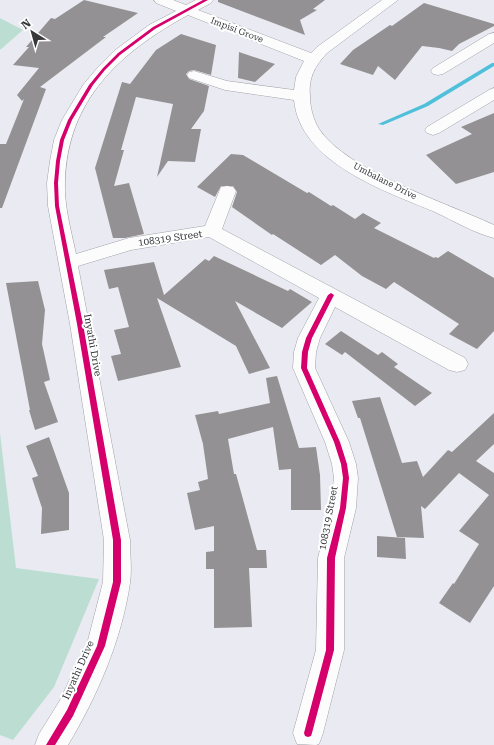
<svg xmlns="http://www.w3.org/2000/svg" width="494" height="745" viewBox="0 0 494 745" font-family="'Roboto Serif',serif">
<rect width="100%" height="100%" fill="#eaebf2"/>
<g fill="#bcded2">
<path d="M0,18l23,12 -23,20z"/>
<path d="M0,433l16,135 83,11 -45,108 -41,53 -13,-5z"/>
</g>
<g fill="none" stroke-linecap="round" stroke-linejoin="round">
<path fill="#4fbfda" fill-rule="evenodd" d="M492,63h2v3l-66,40 -45,19 -5,-1 46,-20z"/>
</g>
<g fill="#939193">
<path d="M84,0l54,13 -35,24h3l-66,50 6,2 -44,119h-2v-64h6l18,-45 -2,2 -5,-6 22,-27 -26,-3 16,-18h-3l25,-29 4,1z"/>
<path d="M218,0h107l-12,9 4,1 -17,10 5,15 -87,-33z"/>
<path d="M424,3l70,21v2l-35,18 -7,7 -13,-3 -17,-2 -27,34 -17,-14 -5,9 -33,-11 13,-14 37,-25 2,1z"/>
<path d="M181,34l35,11 -5,30 -17,-5 -5,1 -3,3 3,5 20,7 -5,25 -13,18h10l-6,33 -27,-1 -11,16 16,-73 -37,-7 -15,53h3l-10,36 15,-3 15,51 -19,4h-12l-18,-70 27,-86 8,2 26,-34z"/>
<path d="M239,52l36,12 -20,18 -17,-4z"/>
<path d="M494,113v59l-38,12 -30,-29 46,-21 -11,-7z"/>
<path d="M231,154l12,1 64,38 2,-1 22,14 2,-1 22,14 8,-6 18,10 -7,5 60,30 1,-1 3,1 10,-7 46,27v53l-17,18 -28,-15 10,-10 -65,-42 -8,7 -24,-13 -27,-21 -14,10 -48,-31 -1,1 -40,-28 5,-15 -4,-6h-12l-6,11 -18,-10z"/>
<path d="M214,256l74,35 2,-2 22,13 -30,26 -47,-27 35,67 -21,6 -13,-28 -79,-48 24,69 -63,14 -7,-25 10,-2 -7,-24 15,-3 -11,-40 -9,2 -5,-19 50,-8 10,33 41,-36 4,2z"/>
<path d="M38,281l7,29 -3,34 8,36 -6,2 14,40 -23,8 -6,-20h1l-24,-127z"/>
<path d="M341,331l37,24 4,-3 16,12 -4,3 38,26 -17,13 -70,-54 -3,3 -17,-11z"/>
<path d="M277,376l22,72 17,-1 4,28 1,35h-30v-41l-12,1 -6,-43 -45,12 6,35h2l21,76h9l1,18h-18l3,59 -38,1v-59h-8v-17l8,-1v-25l-19,4 -8,-37 13,-3 -2,-8 10,-3 -5,-35 -8,-29 23,-4 1,3 51,-11 -4,-25z"/>
<path d="M380,397l22,66 15,-2 6,16 25,-27 4,2 42,-39v31l-18,17 18,12v113l-24,37 -31,-20 14,-20 1,1 25,-40 -20,-13 30,-36 -30,-22 -34,36 -4,-3 3,32 -27,-1 -37,-119h-2l-6,-17z"/>
<path d="M49,437l20,56v37l-28,4 1,-26 -10,-30 6,-2 -12,-30z"/>
<path d="M377,536l28,2 1,21 -29,-2z"/>
</g>
<g fill="none" stroke-linecap="round" stroke-linejoin="round">
<g stroke="#a1a2a8" stroke-width="1">
<g id="minor">
<path d="M154,0h19l13,5 10,-5h17l-2,3 -13,7 113,43 6,-6 65,-47h16l-71,53c-12,13 -19,25 -17,43 0,11 3,23 9,33 28,42 128,74 175,96v13c-20,-5 -40,-17 -59,-26 -50,-21 -135,-49 -141,-112l-69,-10 -36,-12 -2,-3 2,-3 5,-1 33,10 67,9 2,-13 8,-16 -116,-46c-68,37 -121,85 -123,167 -1,24 6,48 11,72l53,-16 76,-12 16,-39 6,-1 6,1 3,4 -14,38 243,129 3,6 -3,6 -8,2 -8,-2 -114,-63 -15,31 -4,14 -1,16 34,74 7,22 2,14 -2,30 -12,50v92l-21,83 -4,11 -3,1 -19,-1 -4,-11 23,-83 2,-92 12,-50 4,-30 -2,-14 -7,-22 -32,-74 1,-16 4,-14 21,-40 -110,-61 -78,13 -53,16 52,274c0,14 2,29 0,43 -8,56 -33,114 -62,162h-33l4,-11 20,-32 28,-58 16,-62 1,-42 -34,-216 -22,-118 -1,-23 3,-22 4,-21 8,-20 21,-35 16,-19 15,-15 35,-26 27,-14 -20,-8z"/>
<path d="M494,33v10l-51,31 -5,1 -5,-1 -2,-3 2,-3 56,-34z"/>
<path d="M494,88v12l-55,33 -6,2 -6,-2 -2,-3 2,-3 62,-37z"/>
</g>
</g>
<use href="#minor" fill="#fcfcfd" fill-rule="evenodd"/>
<g stroke="#fff" stroke-width="2">
<g id="cycleway">
<path d="M203,0h5l-53,29 -35,26 -15,15 -12,15 -21,35 -8,20 -4,21 -2,22 1,23 24,118 38,216v42l-16,64 -32,70 -18,29h-9l21,-35 30,-64 16,-64v-42l-36,-216 -22,-118 -1,-23 2,-22 4,-21 8,-20 21,-35 14,-17 15,-15 35,-26z"/>
<path d="M331,293l3,2 -22,43 -4,14 -1,16 33,74 7,22 2,14 -3,30 -11,50 -1,92 -22,83 -1,3 -3,1 -3,-1 -1,-3 22,-83 1,-92 13,-50 3,-30 -2,-14 -7,-22 -33,-74 1,-16 4,-14 22,-43z"/>
</g>
</g>
<use href="#cycleway" fill="#d6006c" fill-rule="evenodd"/>
</g>
<g text-anchor="middle" dominant-baseline="central" stroke-width="4" stroke-linejoin="round" paint-order="stroke">
<g font-size="9" fill="#37383c" stroke="#fff">
<text transform="translate(237 30) rotate(21)">Impisi Grove</text>
<text transform="translate(385 181) rotate(27)">Umbalane Drive</text>
</g>
<g font-size="10" fill="#37383c" stroke="#fff">
<text transform="translate(170 238) rotate(-8)">108319 Street</text>
<text transform="translate(93 345) rotate(80)">Inyathi Drive</text>
<text transform="translate(328 518) rotate(-79)">108319 Street</text>
<text transform="translate(78 670) rotate(-66)">Inyathi Drive</text>
</g>
</g>
<g transform="translate(32 32) rotate(323)" stroke="#ffffff" stroke-width="3" paint-order="stroke">
<path d="M0-3L7 15L0 10L-7 15Z" fill="#37383c"/>
<text y="-6" font-size="11" font-weight="bold" text-anchor="middle" fill="#37383c">N</text>
</g>
</svg>
